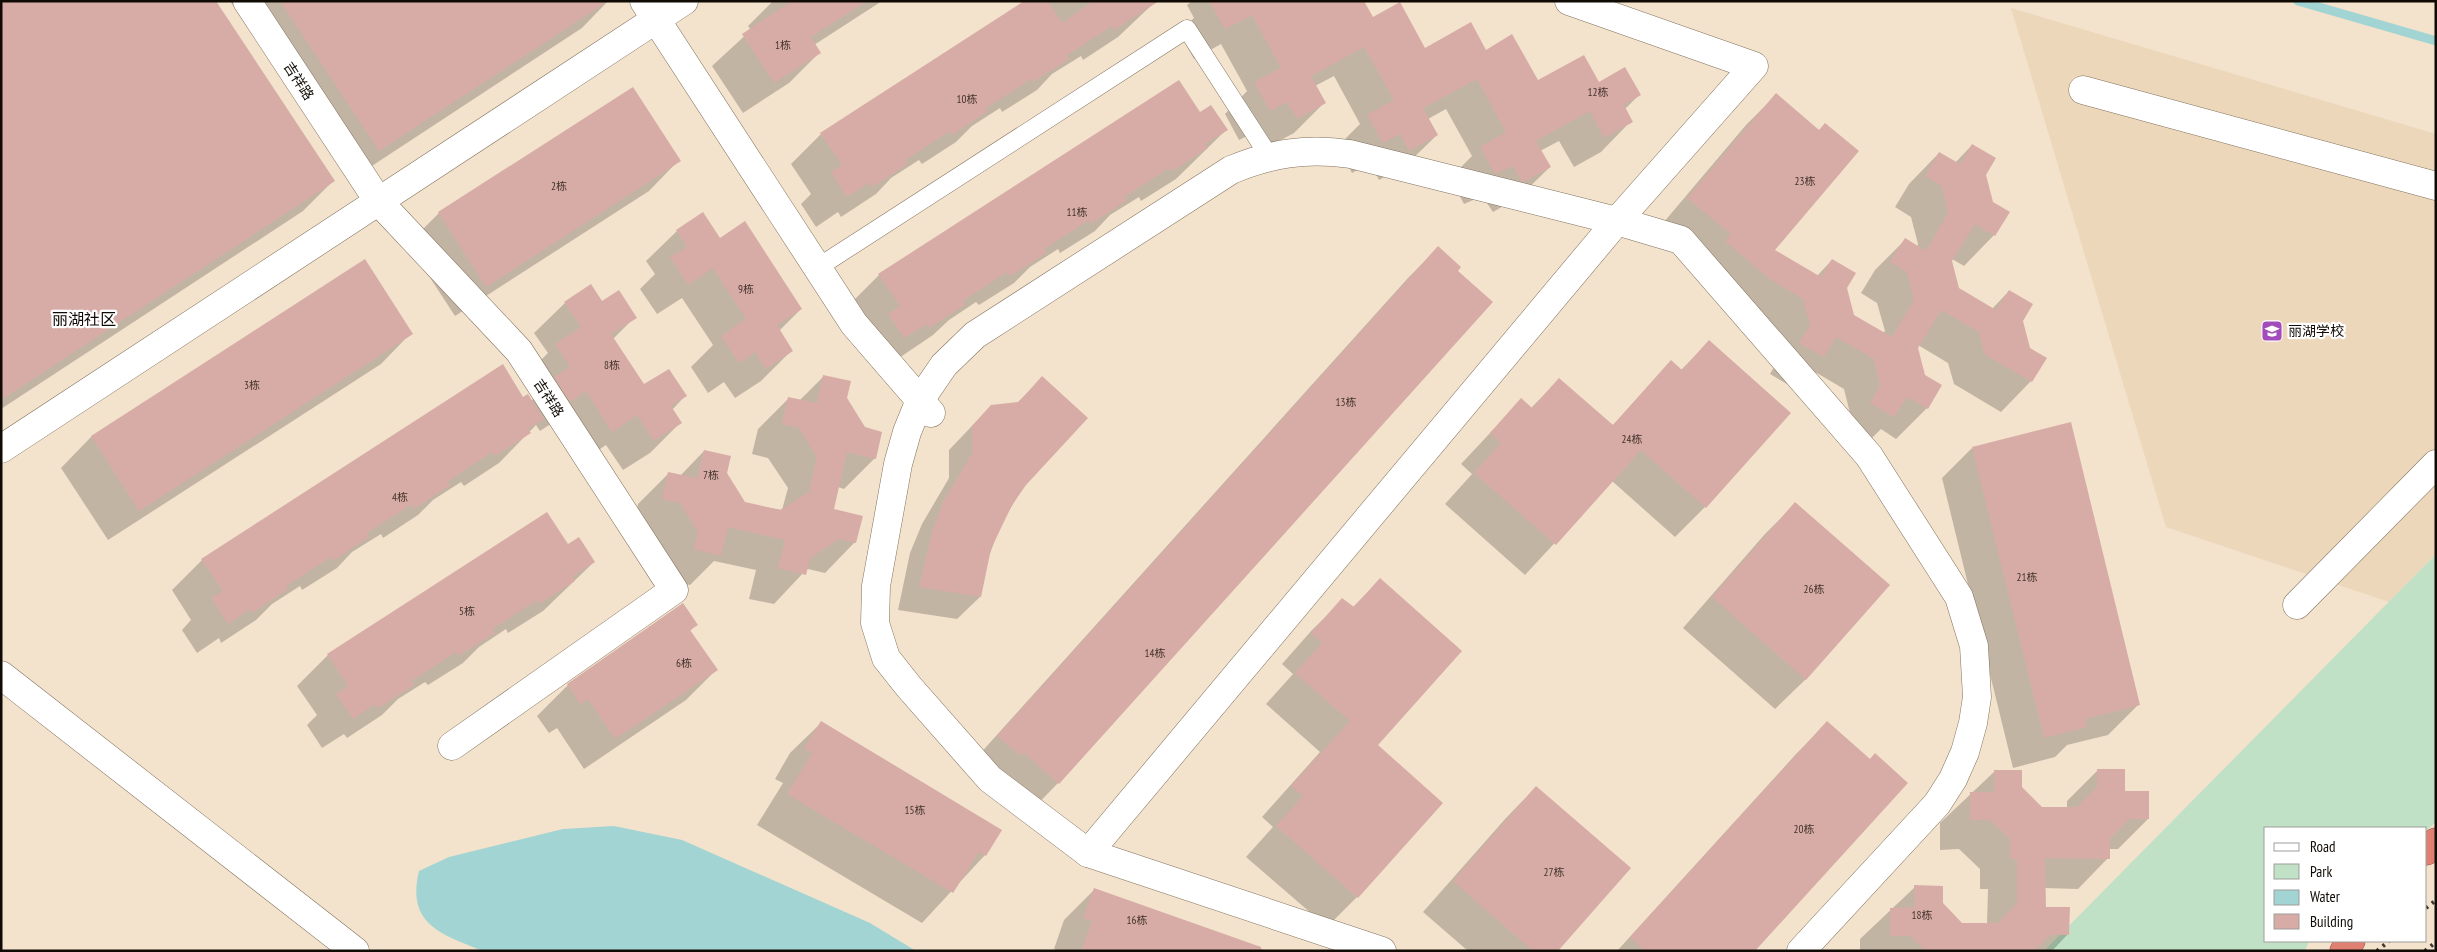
<svg xmlns="http://www.w3.org/2000/svg" width="2437" height="952" viewBox="0 0 2437 952" font-family="'PT Sans Narrow','Noto Sans SC',sans-serif">
<rect width="100%" height="100%" fill="#f3e2cc"/>
<path fill="#ecd7ba" d="M2011,8l425,126v420l-47,48 -223,-75z"/>
<path fill="#c0e1c5" d="M2436,554v268l-10,9v-3h-160v113h43l-4,10h-261z"/>
<path fill="#a1d4d3" d="M614,826l68,14 188,83 46,28h-433c-41,-17 -77,-26 -64,-80l30,-14 114,-28z"/>
<g fill="#0003">
<path d="M1,1l332,180 -30,30 -302,198z"/>
<path d="M230,1h378l-26,27 -233,153z"/>
<path d="M773,1h109l-68,44 5,8 -30,30 -46,30 -31,-47 39,-36 -3,-4z"/>
<path d="M1027,1h129l-38,36 -35,23 -2,-4 -29,18 -15,16 -35,22 -2,-4 -28,18 -16,16 -34,22 -3,-4 -28,18 -15,16 -35,23 -3,-5 -22,15 -15,-23 10,-10 -20,-30 30,-30z"/>
<path d="M1192,1h111l69,18 52,31 61,1 52,31 61,1 41,12 -14,14 6,12 -30,31 -27,15 -15,-26 -19,10 10,16 -31,30 -26,15 -11,-16 -18,8 -14,-26 22,-22 -26,-47 -18,10 9,16 -31,30 -27,15 -9,-17 -18,10 -14,-27 22,-22 -26,-48 -19,10 9,17 -30,30 -28,15 -9,-17 -18,9 -14,-26 22,-23 -26,-47 -27,15 -15,-27 15,-14 -7,-13z"/>
<path d="M632,88l47,72 -30,31 -194,125 -47,-72 31,-31z"/>
<path d="M1776,95l-3,156 44,25 15,-16 14,28 7,27 30,18 2,-2 -8,-28 -16,-10 14,-23 30,-30 12,7 1,-3 -7,-27 -16,-10 14,-23 30,-31 16,10 17,-18 13,30 9,60 -30,31 -12,-7 -1,2 7,28 34,20 17,-18 12,30 10,60 -30,31 -47,-28 -6,-21 -30,-18 -1,2 10,61 -31,31 -15,-10 -18,18 -12,-30 -7,-28 -34,-20 -18,18 -22,-13 10,-17 -122,-128 88,-104z"/>
<path d="M1200,114l26,16 -50,49 -35,22 -2,-4 -29,18 -15,16 -35,22 -2,-4 -28,18 -16,16 -35,22 -3,-3 -27,18 -16,15 -34,23 -3,-4 -23,14 -15,-23 -9,-40 30,-30z"/>
<path d="M703,214l16,26 82,69 -22,22 12,20 -30,30 -26,17 -11,-16 -16,11 -17,-26 22,-22 -31,-47 -25,16 -17,-25 15,-15 -9,-13 31,-30z"/>
<path d="M1438,248l18,23 35,31 -433,481 -30,31 -60,-47 440,-489z"/>
<path d="M364,261l47,72 -30,31 -273,176 -47,-72 30,-31z"/>
<path d="M591,286l11,17 33,14 -22,22 31,47 42,9 -14,15 8,13 -30,30 -27,17 -17,-25 -25,17 -26,-41 -15,10 -4,-6 -37,38 -35,23 -3,-4 -28,18 -15,15 -35,23 -2,-4 -29,18 -15,16 -35,22 -2,-4 -28,18 -16,16 -35,23 -2,-5 -22,15 -15,-23 9,-10 -19,-30 30,-30 321,-162 8,3 7,-6 -13,-19 23,-23 -14,-20 31,-30z"/>
<path d="M1709,342l-4,165 -30,30 -63,-56 -87,94 -80,-71 27,-30 -11,-10 60,-64 10,8 28,-28 53,46 59,-64 10,8z"/>
<path d="M824,376l21,22 30,60 -31,31 -6,-2 -5,23 22,32 -30,31 -17,-4 -3,2 -31,33 -25,-5 7,-29 -42,-9 -24,24 -26,-5 -31,-51 5,-25 31,-31 11,3 24,-25 22,23 19,29 37,7 6,-22 -20,-30 -16,-4 6,-25 31,-31 10,3z"/>
<path d="M1042,378l-17,106 -25,42 -17,47 -3,24 -23,22 -59,-9 12,-57 12,-29 27,-46v-28l42,-44 26,-3z"/>
<path d="M1972,448l167,256 -31,31 -41,10 -12,12 -42,11 -71,-290z"/>
<path d="M1795,504l11,175 -31,30 -92,-81 82,-94z"/>
<path d="M547,514l21,32 26,16 -51,49 -35,22 -2,-4 -27,18 -16,16 -35,22 -3,-3 -27,17 -16,16 -35,23 -3,-4 -22,14 -15,-23 10,-10 -20,-29 31,-31z"/>
<path d="M1380,580l-4,165 -19,152 -30,30 -81,-70 27,-30 -11,-10 58,-65 -54,-48 27,-30 -11,-10 30,-34 31,-30 9,8z"/>
<path d="M682,605l14,20 -6,6 26,39 -30,30 -102,69 -27,-41 -8,5 -12,-17 31,-31z"/>
<path d="M821,723l164,132 -63,68 -165,-98 26,-42 -8,-4 15,-26z"/>
<path d="M1827,723l-74,228h-136l180,-198z"/>
<path d="M2098,770l26,22 24,27 -30,30h-10v9l-30,31 -34,-1v21l24,25 -16,17h-192v-12l55,-52 26,17 21,20h25l1,-35h-8v-20l-21,-20 -19,1v-27l55,-52 26,17 20,20h26v-7z"/>
<path d="M1536,787l20,164h-88l-45,-39 83,-94z"/>
<path d="M1094,890l173,61h-207l-6,-2 10,-29z"/>
</g>
<g fill="none" stroke-linecap="round" stroke-linejoin="round">
<path stroke="#a1d4d3" stroke-width="9" d="M2298,1l138,40"/>
</g>
<g fill="#d8aca6">
<path d="M1,1h215l119,180 -334,219z"/>
<path d="M280,1h328l-229,150z"/>
<path d="M792,1h75l-56,36 10,16 -47,30 -32,-49z"/>
<path d="M1024,1h24l14,22 31,-22h66l-45,29 -2,-4 -45,29 2,4 -36,23 -2,-3 -45,29 2,3 -36,24 -2,-4 -45,29 3,4 -36,23 -3,-4 -22,14 -16,-25 11,-7 -22,-32z"/>
<path d="M1209,1h155l9,16 27,-15 25,46 46,-26 15,28 26,-16 26,46 46,-25 15,27 26,-15 16,28 -17,10 9,17 -29,16 -14,-27 -54,30 15,26 -27,15 -3,-1 -8,-15 -18,8 -15,-27 26,-15 -29,-53 -54,29 15,27 -29,16 -9,-17 -17,9 -16,-28 27,-15 -30,-53 -53,29 15,27 -29,16 -10,-17 -17,9 -16,-29 27,-14 -29,-53 -27,14z"/>
<path d="M1179,80l21,32 11,-7 17,25 -23,14 3,4 -36,23 -3,-3 -45,29 3,3 -36,24 -2,-4 -45,29 2,4 -36,23 -3,-4 -44,29 2,4 -36,23 -2,-4 -23,14 -16,-24 12,-8 -22,-32z"/>
<path d="M633,87l48,74 -195,126 -48,-75z"/>
<path d="M1776,93l43,37 6,-7 34,28 -84,99 46,27 11,-18 24,14 -9,15 7,27 38,22 22,-37 -7,-28 -17,-10 15,-24 21,13 22,-38 -6,-27 -17,-10 14,-24 21,12 12,-20 24,14 -10,17 7,27 17,10 -15,24 -20,-12 -23,37 7,27 37,22 13,-20 24,14 -10,17 7,27 17,10 -15,24 -48,-28 -5,-22 -38,-22 -23,38 7,27 17,10 -14,24 -21,-12 -13,20 -24,-14 10,-17 -6,-27 -38,-22 -12,20 -25,-14 11,-17 -7,-27 -32,-19 -46,-39 6,-7 -44,-36z"/>
<path d="M703,212l17,26 25,-17 57,88 -25,16 16,26 -27,18 -11,-17 -16,11 -18,-27 25,-17 -33,-51 -25,17 -18,-28 17,-10 -11,-17z"/>
<path d="M1438,246l23,21 -3,4 35,31 -434,482 -35,-31 -3,3 -24,-20z"/>
<path d="M365,259l48,75 -274,177 -48,-75z"/>
<path d="M591,284l11,17 17,-11 18,28 -26,16 33,50 25,-15 18,27 -16,10 11,17 -28,18 -17,-26 -25,17 -26,-41 -16,11 -16,-25 16,-10 -15,-23 26,-17 -17,-25z"/>
<path d="M1709,340l82,73 -85,95 -65,-58 -85,95 -82,-72 27,-30 -11,-10 31,-35 11,10 27,-30 54,47 58,-65 11,10z"/>
<path d="M503,364l20,33 5,-3 16,25 -16,10 3,4 -36,23 -3,-4 -44,29 2,4 -36,24 -2,-5 -45,29 2,4 -36,24 -2,-4 -45,29 2,3 -36,24 -2,-4 -22,15 -17,-26 12,-7 -22,-32z"/>
<path d="M823,375l28,6 -4,17 18,29 17,5 -6,27 -29,-7 -13,57 29,7 -7,27 -17,-4 -29,19 -4,17 -28,-7 7,-28 -57,-13 -7,29 -27,-7 4,-17 -18,-29 -18,-4 6,-27 29,6 7,-28 27,6 -4,17 18,29 35,8 29,-18 8,-35 -18,-29 -17,-4 6,-27 29,6z"/>
<path d="M1042,376l46,42 -62,67 -14,20 -21,44 -10,48 -62,-10 14,-58 11,-29 28,-46v-28l19,-21 28,-3z"/>
<path d="M2071,422l69,283 -55,14 2,8 -43,11 -72,-291z"/>
<path d="M1795,502l95,83 -84,95 -94,-83z"/>
<path d="M547,512l21,32 11,-7 16,25 -22,14 2,5 -36,23 -2,-4 -45,29 3,4 -37,23 -2,-4 -45,29 3,4 -36,23 -3,-4 -22,15 -17,-25 12,-8 -21,-32z"/>
<path d="M1380,578l82,73 -84,94 65,58 -85,95 -82,-72 27,-30 -12,-10 59,-65 -55,-48 27,-30 -11,-10 31,-35 12,9z"/>
<path d="M683,603l15,22 -8,5 28,40 -103,69 -27,-40 -8,5 -13,-20z"/>
<path d="M821,721l181,109 -16,26 -7,-4 -26,41 -166,-99 25,-41 -8,-5z"/>
<path d="M1827,721l43,38 5,-6 33,30 -153,168h-110l-15,-14z"/>
<path d="M2097,769h28v22h24v28h-20l-19,20v20l-65,-1 1,49h24l-1,28h-19l-16,16h-108l-16,-15h-20v-28l25,-1 -1,-22 29,1v17l19,20h36l19,-20v-44h-7v-20l-20,-19h-20v-28h24v-22h28v17l20,20h35l20,-20z"/>
<path d="M1536,786l95,82 -73,83h-25l-80,-70z"/>
<path d="M1094,888l167,59v4h-180l11,-30 -9,-3z"/>
</g>
<g fill="none" stroke-linecap="round" stroke-linejoin="round">
<g stroke="#81725e" stroke-width="19">
<path id="service" d="M817,268l370,-239 82,127"/>
</g>
<g stroke="#81725e" stroke-width="29">
<g id="minor">
<path d="M247,1l132,201 140,149 155,239 -222,156"/>
<path d="M644,1l210,323 77,89"/>
<path d="M2083,90l353,96"/>
<path d="M1,449l683,-448"/>
<path d="M2297,605l139,-141"/>
<path d="M1,675l354,276"/>
<path d="M1088,853l529,-632 137,-155 -185,-65"/>
<path d="M1382,951l-294,-98 -98,-74 -81,-92 -23,-29 -11,-35 1,-37 22,-122 9,-32 13,-32 24,-35 31,-30 256,-165c40,-17 76,-22 119,-16l267,67 64,19 188,216 90,141 15,49 3,51 -4,26 -8,29 -12,27 -16,25 -136,147"/>
</g>
</g>
<g stroke="#97574c" stroke-width="29">
<g id="motorway">
<path d="M2426,851l10,-9"/>
<path d="M2344,951l7,-10"/>
</g>
</g>
<use href="#service" stroke="#fff" stroke-width="18"/>
<use href="#minor" stroke="#fff" stroke-width="28"/>
<use href="#motorway" stroke="#df8073" stroke-width="28"/>
<g stroke="#41392f" stroke-width="4" stroke-dasharray="2.5 5" stroke-linecap="butt">
<path d="M2426,908l10,-8"/>
<path d="M2377,951l12,-10"/>
<path d="M2425,951l11,-9"/>
</g>
</g>
<defs>
<g id="school-square" transform="scale(1.125)"><rect x="-9" y="-9" width="18" height="18" rx="4" fill="#a14cba" stroke="#fff"/><path d="M0-5L7-2L0 1L-7-2ZM-4 1L0 2.5L4 1V4Q0 6-4 4Z" fill="#fff"/></g>
</defs>
<g fill-rule="evenodd">
<use href="#school-square" x="2272" y="331"/>
</g>
<g text-anchor="middle" dominant-baseline="central" stroke-width="4.5" stroke-linejoin="round" paint-order="stroke">
<g font-size="11" fill="#42322c">
<text x="783" y="45">1栋</text>
<text x="1598" y="92">12栋</text>
<text x="967" y="99">10栋</text>
<text x="1805" y="181">23栋</text>
<text x="559" y="186">2栋</text>
<text x="1077" y="212">11栋</text>
<text x="746" y="289">9栋</text>
<text x="612" y="365">8栋</text>
<text x="252" y="385">3栋</text>
<text x="1346" y="402">13栋</text>
<text x="1632" y="439">24栋</text>
<text x="711" y="475">7栋</text>
<text x="400" y="497">4栋</text>
<text x="2027" y="577">21栋</text>
<text x="1814" y="589">26栋</text>
<text x="467" y="611">5栋</text>
<text x="1155" y="653">14栋</text>
<text x="684" y="663">6栋</text>
<text x="915" y="810">15栋</text>
<text x="1804" y="829">20栋</text>
<text x="1554" y="872">27栋</text>
<text x="1922" y="915">18栋</text>
<text x="1137" y="920">16栋</text>
</g>
<g font-size="14" fill="#100a04" stroke="#fff">
<text transform="translate(299 81) rotate(57)">吉祥路</text>
<text transform="translate(549 398) rotate(57)">吉祥路</text>
</g>
<g font-size="14" fill="#100a04" stroke="#fff" text-anchor="start">
<text x="2288" y="331">丽湖学校</text>
</g>
<g font-size="16" fill="#100a04" stroke="#fff">
<text x="84" y="319">丽湖社区</text>
</g>
</g>
<rect width="2437" height="952" fill="none" stroke="#100a04" stroke-width="5"/>
<rect x="2264" y="827" width="162" height="115" fill="#ffffff" stroke="#9f9d9b"/>
<rect x="2274" y="843" width="25" height="8" fill="#ffffff" stroke="#9f9d9b"/>
<text x="2310" y="852" font-size="15" fill="#100a04">Road</text>
<rect x="2274" y="864" width="25" height="15" fill="#c0e1c5" stroke="#9f9d9b"/>
<text x="2310" y="877" font-size="15" fill="#100a04">Park</text>
<rect x="2274" y="890" width="25" height="15" fill="#a1d4d3" stroke="#9f9d9b"/>
<text x="2310" y="902" font-size="15" fill="#100a04">Water</text>
<rect x="2274" y="914" width="25" height="15" fill="#d8aca6" stroke="#9f9d9b"/>
<text x="2310" y="927" font-size="15" fill="#100a04">Building</text>
</svg>
